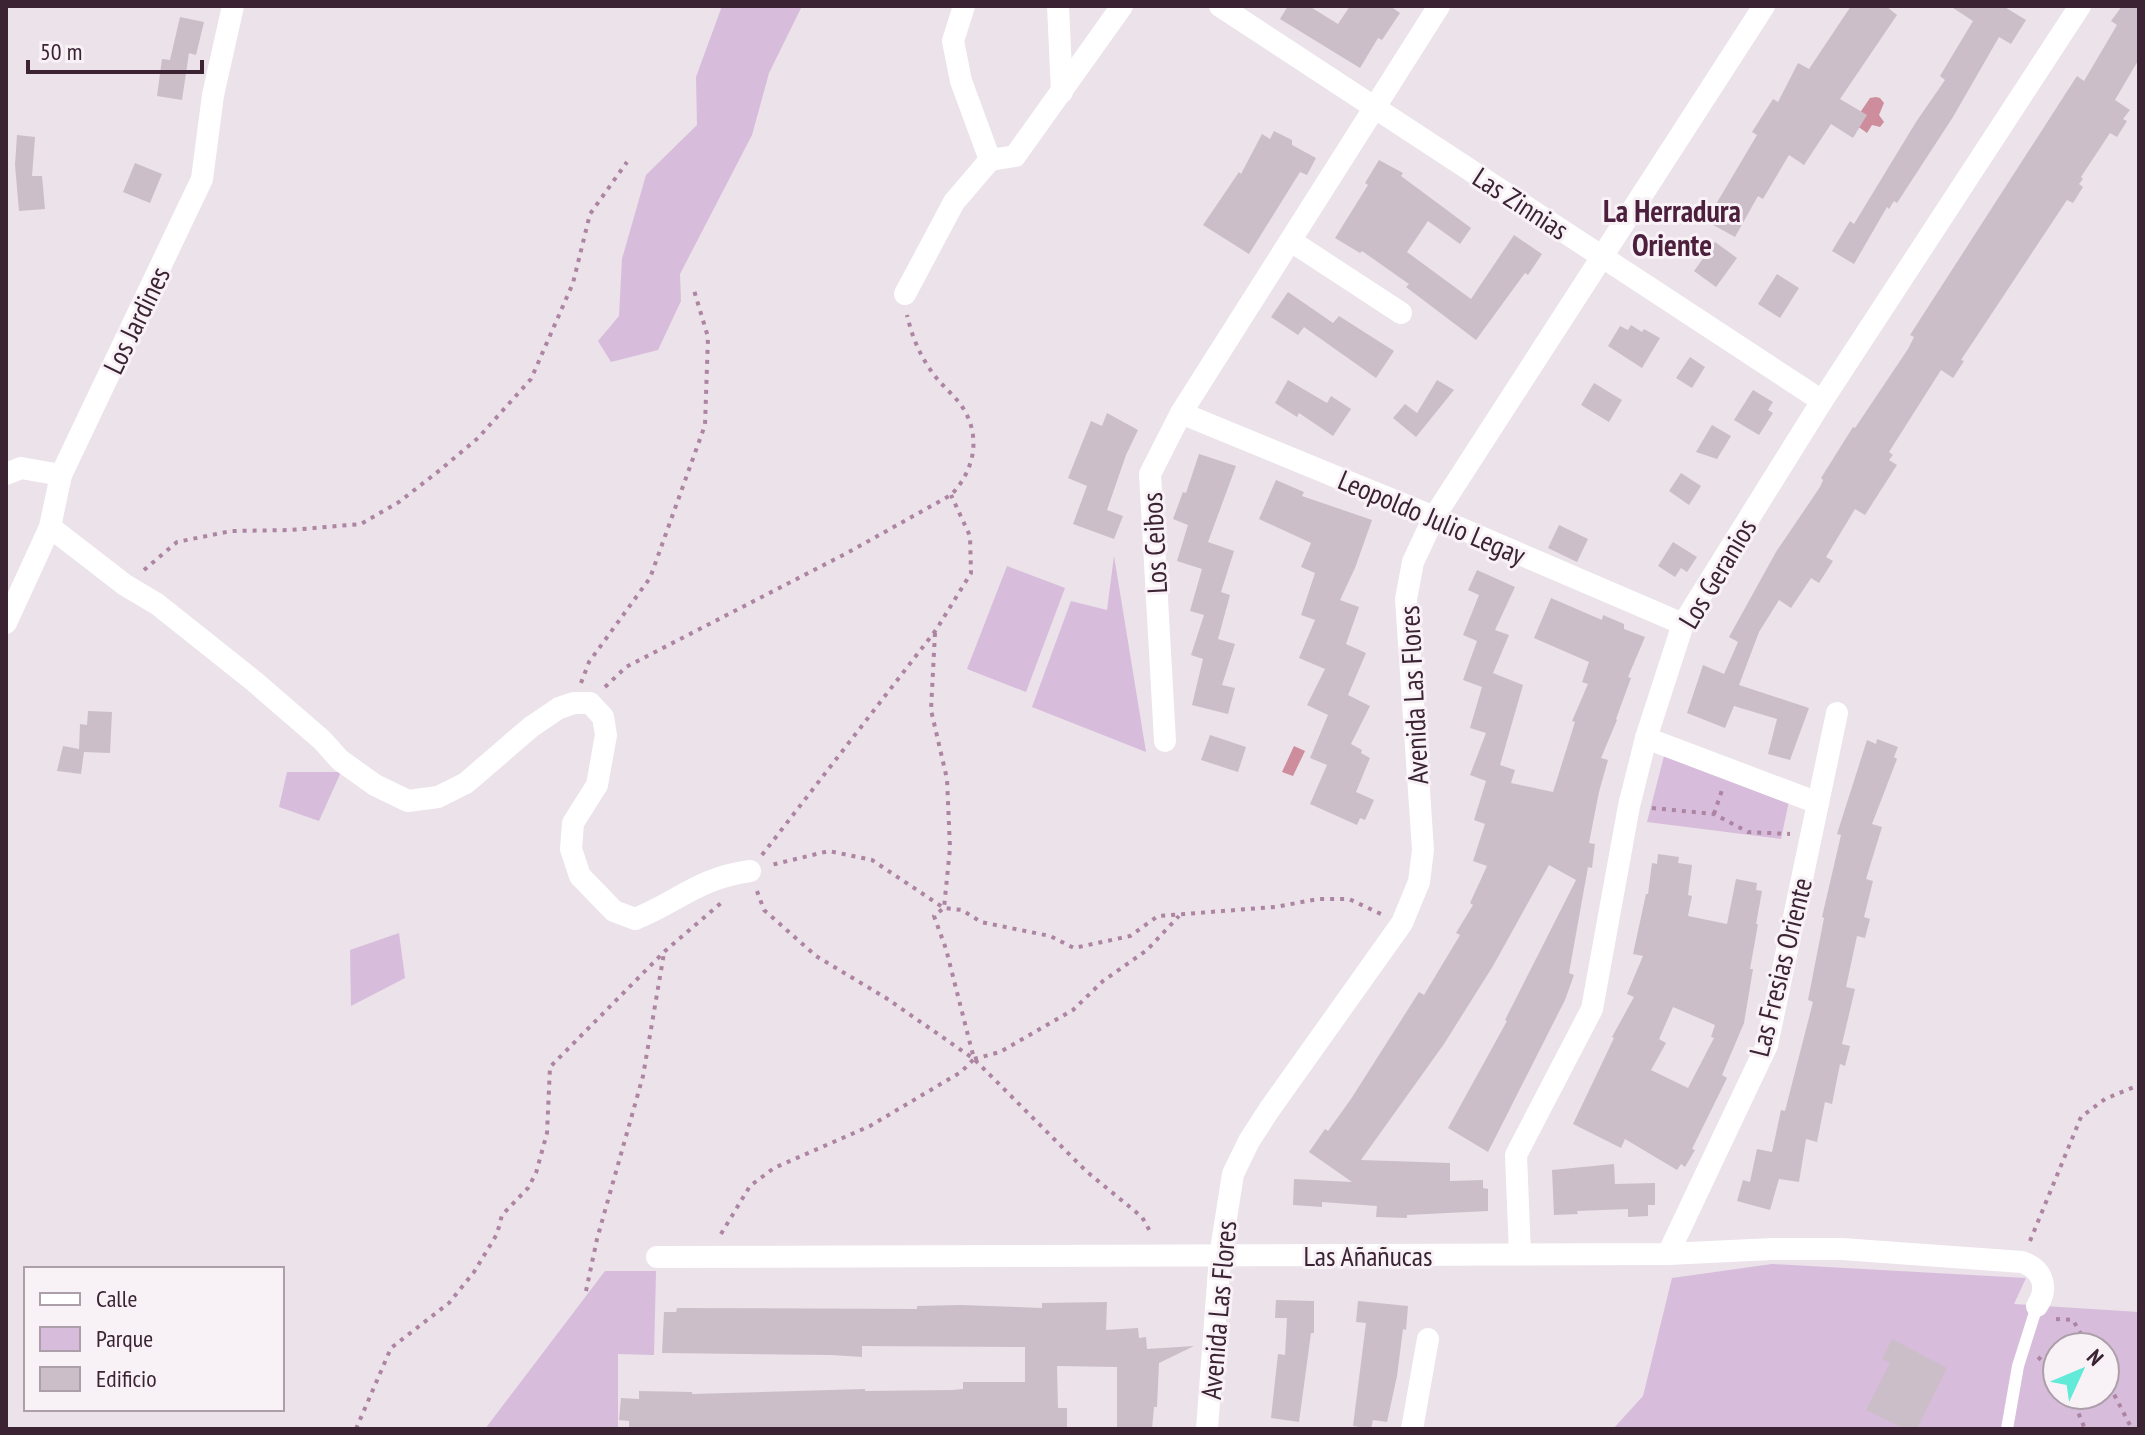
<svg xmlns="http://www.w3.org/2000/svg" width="2145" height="1435" viewBox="0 0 2145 1435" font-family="'PT Sans Narrow',sans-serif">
<rect width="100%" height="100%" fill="#ebe2ea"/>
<g fill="#d7bcdb" fill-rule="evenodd">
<path d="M722,6h80l-33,67 -17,62 -72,139 1,27 -23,49 -47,12 -13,-21 21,-25 3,-57 24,-84 51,-50 -1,-48z"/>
<path d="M1114,556l32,196 -114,-45 39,-106 36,9z"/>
<path d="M1007,566l58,22 -39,104 -59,-23z"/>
<path d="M1664,756l125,45 -8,38 -134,-17z"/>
<path d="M287,772h54l-22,49 -40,-14z"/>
<path d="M399,933l6,45 -54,28 -1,-56z"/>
<path d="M1772,1264l254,14 -12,26 125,8v117h-526l30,-33 29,-118zM2057,1347h48v48h-48z"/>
<path d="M605,1271h51l-2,84 -36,-1v75h-133z"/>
</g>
<g fill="#cd8d9c">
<path d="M1876,97l4,1 4,5 -5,12 5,7 -4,5 -8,-2 -5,8 -14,-10 17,-25z"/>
<path d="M1294,746l11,5 -12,25 -11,-4z"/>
</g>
<g fill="#ccbec9" fill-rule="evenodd">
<path d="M1288,6h21l29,18 12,-18h40l10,7 -18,27 -4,-2 -18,30 -80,-49z"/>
<path d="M1851,6h35l11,9 -57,84 27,16 -14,23 -22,-14 -27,41 -15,-10 -26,44 -5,-3 -23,41 -29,-16 51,-86 -5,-3 21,-33 5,3 20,-39 11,6z"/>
<path d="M1950,6h53l23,14 -15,24 -12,-7 -46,80 -56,86 -3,-2 -5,8 -2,-2 -33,57 -22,-13 18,-30 4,3 62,-102 29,-42 -5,-4 33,-55z"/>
<path d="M2122,6h17v53l-24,41 15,10 -7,9 4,2 -10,16 -7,-4 -29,44 2,2 -4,5 4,3 -10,16 -6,-3 -106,160 3,1 -11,17 -12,-8 -52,82 4,3 -4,5 8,5 -32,50 -10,-6 -29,48 7,4 -14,22 -8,-5 -20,30 -12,-8 -20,32 -20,53 70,23 -19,52 -22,-6 9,-35 -43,-13 -9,22 -38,-15 16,-48 21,9 14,-32 -9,-5 47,-85 44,-65 3,-7 -2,-2 32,-51 2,1 53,-79 6,-12 -4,-2 154,-239 13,-20 7,5 33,-56 -6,-4z"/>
<path d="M180,17l24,5 -8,33 -7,-2 -7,47 -25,-4 5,-37 8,1z"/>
<path d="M1274,131l18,9v5l24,13 -9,17 -7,-3 -51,82 -46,-29 36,-53 2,2 21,-40 8,5z"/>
<path d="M17,135l18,2 -3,39h10l3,33 -26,2 -4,-46z"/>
<path d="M1379,160l24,13 -2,3 70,52 -11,16 -32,-23 -21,31 64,47 43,-64 28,19 -14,21 -3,-2 -49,67 -70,-53 3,-3 -47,-33 -2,2 -25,-15 33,-53 -3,-2z"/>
<path d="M135,163l27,11 -12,29 -27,-11z"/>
<path d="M1715,242l22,16 -21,29 -22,-16z"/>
<path d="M1777,274l22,14 -19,30 -22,-14z"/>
<path d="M1288,292l45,31 6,-7 55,35 -18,27 -72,-51 -6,8 -27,-18z"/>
<path d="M1631,325l11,7 2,-3 16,9 -18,30 -34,-22 12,-20 8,4z"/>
<path d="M1690,357l15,10 -13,21 -16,-10z"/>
<path d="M1288,380l39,23 4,-7 20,13 -18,27 -34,-23 -2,4 -22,-14z"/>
<path d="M1437,380l17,10 -38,47 -23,-19 12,-14 12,9z"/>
<path d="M1594,383l28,17 -13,22 -28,-17z"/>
<path d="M1753,390l20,12 -5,8 5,3 -14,22 -25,-15z"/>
<path d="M1107,413l31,17 -12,25 -19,55 16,6 -9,23 -41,-15 14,-38 -19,-8 23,-57 11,5z"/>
<path d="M1712,425l19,11 -14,23 -21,-7z"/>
<path d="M1199,454l37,12 -28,76 26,9 -13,41 9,3 -12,44 17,5 -13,41 13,3 -7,26 -36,-9 11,-46 -12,-4 13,-40 -14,-4 12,-42 -25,-8 11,-36 -15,-6 10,-27 3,1z"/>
<path d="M1681,473l20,13 -12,19 -20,-14z"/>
<path d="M1276,480l28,12 -2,4 70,24 -17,48 -15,32 19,7 -13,37 20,9 -18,42 22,11 -19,38 11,6 -1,3 9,5 -14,34 18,8 -9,20 -5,-2 -3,7 -47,-21 17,-39 -17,-7 18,-43 -21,-10 18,-36 -26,-11 16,-38 -14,-5 14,-42 -14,-6 10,-24 -52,-24z"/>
<path d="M1559,525l29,14 -11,23 -29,-14z"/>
<path d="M1673,542l24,15 -10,15 -6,-4 -6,9 -17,-11z"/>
<path d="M1477,570l38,17 -20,43 14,5 -16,38 30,12 -23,80 15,5 -4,13 42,9 22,-70 -3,-1 16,-37 -6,-2 7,-20 -55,-24 17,-40 51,22 1,-5 21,9v5l21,8 -17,40 3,1 -15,41 1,1 -16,38 7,2 -9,32 -10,51 6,1 -3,24 -4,-1 -19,106 5,2 -9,25 -77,152 -40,-24 59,-107 -2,-1 71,-140 -27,-15 -56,101 -49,78 -83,116 89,3v18l33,-1v8l5,1v22l-81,4v3l-31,-1 1,-11 -55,-4v5l-29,-2 1,-26 58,3 -43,-30 16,-23 3,2 23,-32 68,-107 5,3 36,-60 -4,-2 17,-28 -3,-2 17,-37 -14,-5 12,-37 -11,-4 12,-39 -16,-6 16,-42 -16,-5 12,-41 -19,-7 14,-39 -14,-6 16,-40 -11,-5z"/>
<path d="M88,711l24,1 -2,41 -26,-1 -3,22 -24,-3 6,-25 16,3 1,-25 7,1z"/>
<path d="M1210,735l36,12 -8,25 -37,-12z"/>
<path d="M1877,739l21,8 -4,10 3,2 -25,65 10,3 -16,52 7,2 -9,36 6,2 -5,19 -8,-2 -11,51 9,2 -13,55 8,2 -5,20 -5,-2 -8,40 -7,-2 -8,40 -11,-3 -7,43 -20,-3 -9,31 -33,-9 6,-21 7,2 7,-33 15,3 9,-42 4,1 28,-109 -5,-2 16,-82 -2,-1 19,-82 -4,-1 30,-94 9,4z"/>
<path d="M1658,854l21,3 -1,6 14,2 -4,30 4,1 -4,20 39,8 9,-45 21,4 -1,7 6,1 -6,33h2l-8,45h3l-9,54 -22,52 5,3 -35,71 3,1 -10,17 -4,-3 -4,6 -52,-31 -4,9 -48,-24 41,-86 -2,-1 22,-40 -7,-3 16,-38 -10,-2 13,-60h2l4,-31 5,1zM1673,1007l42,18 -4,12 3,1 -26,50 -37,-18 15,-27 -7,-4z"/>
<path d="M1614,1164l1,20 40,-1v22h-7v11l-20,1v-8l-51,2 1,3 -24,1 -2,-45z"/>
<path d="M1276,1300l38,1v32h-3l-12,89 -28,-4 7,-64 7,1 2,-37h-12z"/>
<path d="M1358,1301l50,5 -2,24 -3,-1 -6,47 -10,46 -14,-2 -2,9 -18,-3 13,-103 -10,-1z"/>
<path d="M1107,1302l-1,28 32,-2 1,10 7,-1 1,12 47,-3 -35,17 -2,44h-3l-2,22h-35v-62l-60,-1 1,42h9v19h-11v2h-221v-2l-206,2v-8l-10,-1 2,-22 18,1v-8l53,1v2l173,-5v2l87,-1 11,-1v-7h62v-35l-163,-1v11l-31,-2 -169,-2 2,-41h12l1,-4 240,1v-3l44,-1 81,3v-5z"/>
<path d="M1892,1339l55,29 -30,61h-13l-38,-19 24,-47 -8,-4z"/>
</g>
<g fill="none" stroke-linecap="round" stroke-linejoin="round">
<g stroke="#ad84a1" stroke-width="4" stroke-dasharray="4 6" stroke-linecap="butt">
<path d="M144,570l33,-28 54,-11 60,-1 70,-6 38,-22 41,-32 38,-32 53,-59 42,-96 17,-69 37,-52"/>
<path d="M935,633l-4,77 16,69 3,69 -6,60 18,2 19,12 69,14 24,12 56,-12 28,-20 117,-9 43,-8h31l32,15"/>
<path d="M581,683l8,-21 61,-84 55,-153 3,-88 -15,-50"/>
<path d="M605,687l21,-20 221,-114 104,-58c24,-25 31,-60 10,-90 -9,-12 -21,-21 -29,-33 -13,-18 -20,-36 -25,-57"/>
<path d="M1652,808l62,6 34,18 42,2"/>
<path d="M1714,814l8,-24"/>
<path d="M762,855l174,-225 35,-57 -1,-37 -19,-41"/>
<path d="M757,891l7,19 52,46 70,42 88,61 112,112 56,46 9,16"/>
<path d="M974,1059l26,-7 73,-42 30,-29 44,-31 32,-34"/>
<path d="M721,1234l29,-48 24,-18 96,-42 91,-54 13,-13 -28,-110 -12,-33 10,-8 -72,-48 -43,-9 -58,14"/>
<path d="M2030,1241l51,-124 24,-18 34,-14"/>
<path d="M586,1291l11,-52 46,-163 21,-123"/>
<path d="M2056,1319l17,1 15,27"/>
<path d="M2038,1357l19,17"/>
<path d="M2105,1377l27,52"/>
<path d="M2071,1395l14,34"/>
<path d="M356,1429l35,-81 58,-45 25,-31 23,-38 5,-19 26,-27 8,-15 11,-40 3,-66 115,-116 56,-48"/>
</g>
<path stroke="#fff" stroke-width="12" d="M2007,1429l11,-63 19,-60"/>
<g stroke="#fff" stroke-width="22">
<path d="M964,6l-11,35 8,40 29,79 25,-4 107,-150"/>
<path d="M1058,6l4,86"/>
<path d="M1220,6l602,395"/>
<path d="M1291,241l110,72"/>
<path d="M905,294l49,-92 36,-42"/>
<path d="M1181,413l253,104 249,107"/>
<path d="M6,474l15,-6 40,7"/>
<path d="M50,527l75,58 32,19 98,78 67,58 18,20 35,25 33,16 30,-4 28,-14 65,-56 28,-19 15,-5h16l13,14 3,18 -9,50 -24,38 -2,26 9,27 34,35 21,8c44,-18 64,-41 115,-48"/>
<path d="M6,623l44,-96 11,-52 141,-296 11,-84 20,-89"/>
<path d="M1646,738l172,65"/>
<path d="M1165,741l-15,-267 31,-61 258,-407"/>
<path d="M1520,1254l-4,-99 76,-146 37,-203 17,-68 37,-114 139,-223 258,-395"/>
<path d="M1668,1254l99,-209 70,-332"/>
<path d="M657,1257l1011,-3 104,-5h70l180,13c21,7 27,26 15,44"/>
<path d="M1207,1429l13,-173 13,-82 16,-33 20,-31 133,-187 17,-41 4,-32 -17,-251 7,-37 21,-45"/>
<path d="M1412,1429l16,-90"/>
</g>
<path stroke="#fff" stroke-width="22" d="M1434,517l330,-511"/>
</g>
<g text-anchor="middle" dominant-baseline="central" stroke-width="6" stroke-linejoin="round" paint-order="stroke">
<g font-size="28" fill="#3b2333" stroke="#f8f2f7">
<text transform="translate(1521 203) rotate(33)">Las Zinnias</text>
<text transform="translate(136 320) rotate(-64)">Los Jardines</text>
<text transform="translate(1432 517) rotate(23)">Leopoldo Julio Legay</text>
<text transform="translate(1154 543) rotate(-93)">Los Ceibos</text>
<text transform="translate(1717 573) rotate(-59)">Los Geranios</text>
<text transform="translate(1413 695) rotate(-93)">Avenida Las Flores</text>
<text transform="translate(1780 967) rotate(-76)">Las Fresias Oriente</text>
<text x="1368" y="1255">Las Añañucas</text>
<text transform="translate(1218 1310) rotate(-85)">Avenida Las Flores</text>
</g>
<g font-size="30" font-weight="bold" fill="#4c203c" stroke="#f8f2f7">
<text x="1672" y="210">La Herradura<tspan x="1672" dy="34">Oriente</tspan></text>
</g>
</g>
<rect width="2145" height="1435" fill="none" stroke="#3b2333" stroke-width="16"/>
<rect x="24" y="1267" width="260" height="144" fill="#f8f2f7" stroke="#ac9fa9" stroke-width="2"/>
<rect x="40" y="1293" width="40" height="12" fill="#ffffff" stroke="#ac9fa9" stroke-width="2"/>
<text x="96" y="1307" font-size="24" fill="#3b2333">Calle</text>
<rect x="40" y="1327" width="40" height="24" fill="#d7bcdb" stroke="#ac9fa9" stroke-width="2"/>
<text x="96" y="1347" font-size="24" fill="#3b2333">Parque</text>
<rect x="40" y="1367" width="40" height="24" fill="#ccbec9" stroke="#ac9fa9" stroke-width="2"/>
<text x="96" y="1387" font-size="24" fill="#3b2333">Edificio</text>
<g transform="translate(2081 1371) rotate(46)"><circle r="38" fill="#f8f2f7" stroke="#ac9fa9" stroke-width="2"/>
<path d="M0-6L14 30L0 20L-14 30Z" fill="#61ead7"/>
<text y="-12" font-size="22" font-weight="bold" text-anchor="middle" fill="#3b2333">N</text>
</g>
<path d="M28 60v12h174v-12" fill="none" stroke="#3b2333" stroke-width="4"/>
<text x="40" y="60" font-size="24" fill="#3b2333" stroke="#f8f2f7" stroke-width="6" paint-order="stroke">50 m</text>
</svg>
